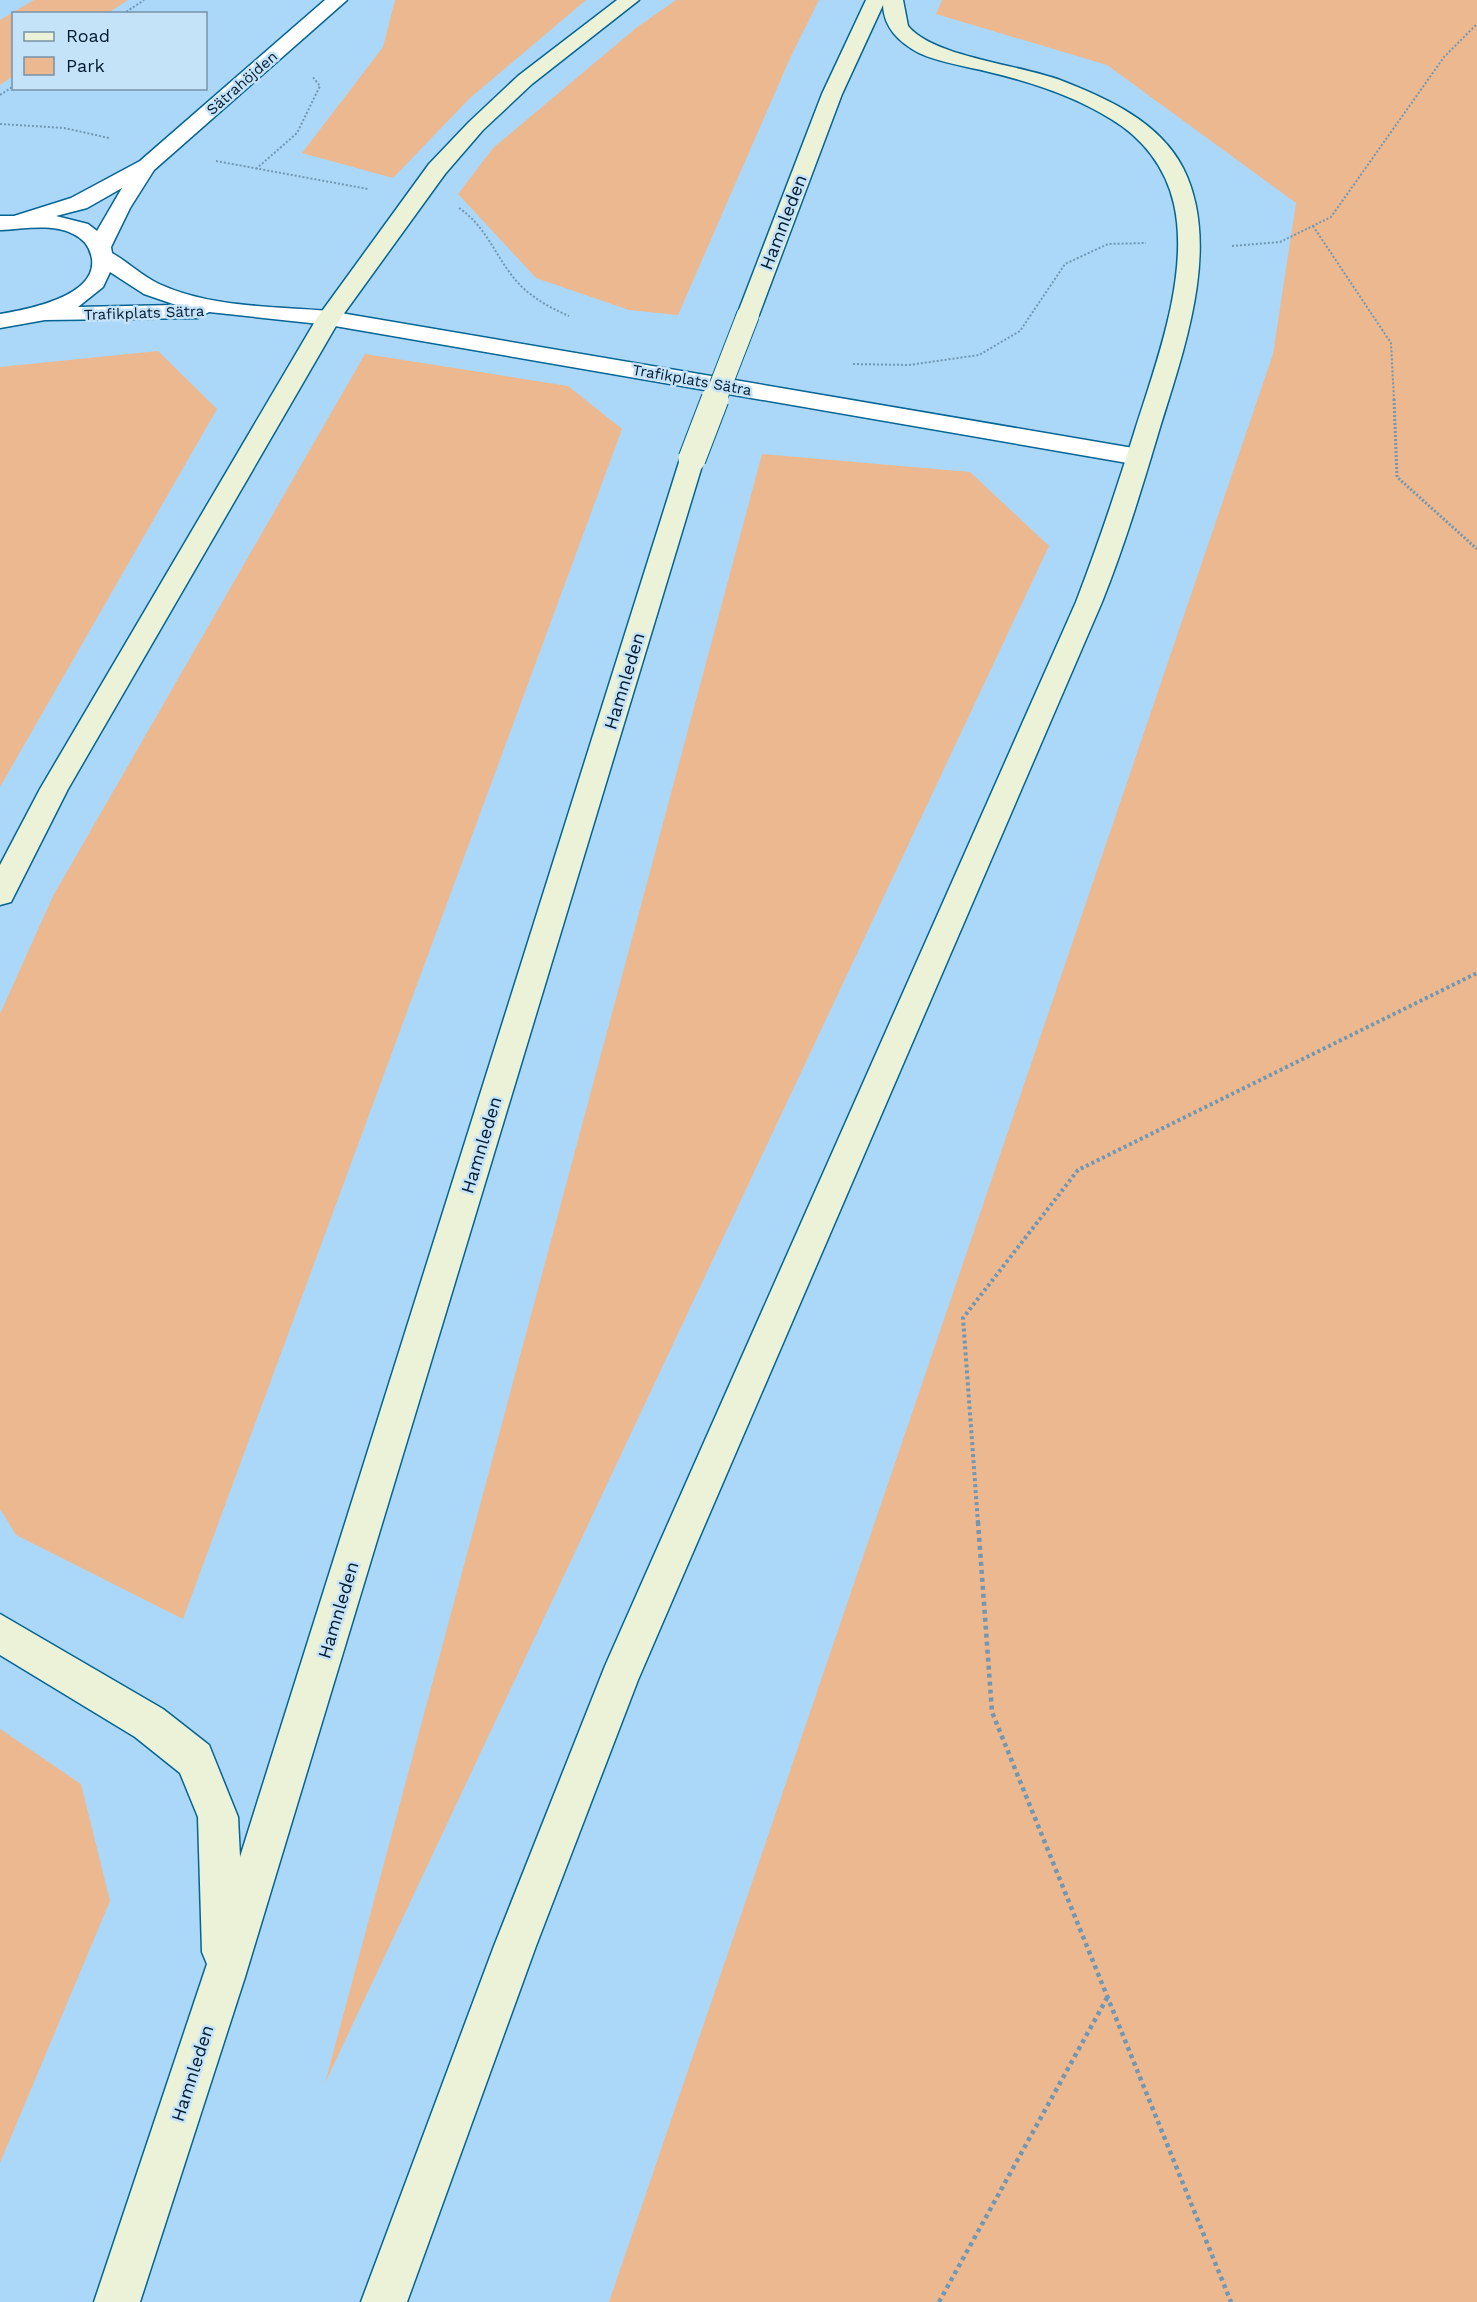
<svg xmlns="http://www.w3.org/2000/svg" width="1477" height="2302" viewBox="0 0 1477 2302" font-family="'Work Sans',sans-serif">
<rect width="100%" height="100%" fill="#abd8f8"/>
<g fill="#ecb890">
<path d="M34,0h94l-20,13 -94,1 -1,62 -13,9v-65z"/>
<path d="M395,0h191l-116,98 -77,80 -91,-25 81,-106z"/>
<path d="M676,0h143l-28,56 -113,259 -49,-5 -93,-32 -78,-84 35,-46 143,-120z"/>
<path d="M942,0h535v2302h-868l664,-1948 23,-151 -189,-138 -171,-51z"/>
<path d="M158,351l59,58 -217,378v-420z"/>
<path d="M365,354l203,32 54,43 -439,1190 -167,-84 -16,-26v-495l53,-118z"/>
<path d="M762,454l208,18 79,74 -724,1537z"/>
<path d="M0,1729l81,55 29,117 -110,262z"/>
</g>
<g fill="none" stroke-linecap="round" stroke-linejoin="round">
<g stroke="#046493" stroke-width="3">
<path id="tertiary" d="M325,0h22l-193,170 -24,38 -19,39 1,6c16,9 30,23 47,31 52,24 114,22 170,27l810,138 9,3 3,5 -3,5 -9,3 -810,-140 -120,-13 -11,6 -153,2 -45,8v-14c25,-4 97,-17 92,-55 -2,-12 -8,-20 -19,-25 -20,-11 -50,-5 -73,-4v-14h14l57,-18 69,-37zM122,188l-25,43 -9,-7 -32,-8 31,-8zM110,272l34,22 32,11 -98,2 25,-20z"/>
</g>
<g stroke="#046493" stroke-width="3">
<g id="secondary">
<path d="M617,0h22l-107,84 -49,46 -38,44 -105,145 -272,470 -57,113 -11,3v-40l40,-76 277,-471 112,-154 40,-42 49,-46z"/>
<path d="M866,0h37l5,26c25,31 113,39 152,54 46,18 99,41 123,88 40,79 -1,187 -25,266 -17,57 -34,113 -56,168l-464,1078 -102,266 -129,356h-46l133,-356 111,-280 471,-1064c22,-57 41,-114 59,-172 21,-66 55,-156 39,-226 -8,-36 -31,-66 -63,-85 -37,-23 -80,-37 -122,-47 -23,-6 -49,-9 -70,-19 -20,-11 -35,-25 -36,-48l-41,89 -83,221 -3,5h-16l-3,-5 85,-221z"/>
<path d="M692,451l9,3 3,5 -459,1518 -105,325h-46l113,-338 -5,-12 -4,-135 -18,-44 -45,-36 -135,-82v-41l163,95 46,36 29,72 2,40 440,-1398 3,-5z"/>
</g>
</g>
<g stroke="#7197b3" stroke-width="2" stroke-dasharray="2 2" stroke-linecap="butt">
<path d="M123,14l21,-14"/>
<path d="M0,95l14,-9"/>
<path d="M0,124l64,4 45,10"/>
<path d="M216,161l152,28"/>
<path d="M256,169l41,-36 23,-47 -8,-10"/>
<path d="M459,208c25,17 34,42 51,65 15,21 36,33 59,43"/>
<path d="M1313,226l78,117 3,57"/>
<path d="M1232,246l48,-4 51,-25 113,-160 33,-33"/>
<path d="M853,364l56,1 70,-10 41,-24 45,-67 43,-20 38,-1"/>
</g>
<path stroke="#7197b3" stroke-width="3" stroke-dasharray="2 2" stroke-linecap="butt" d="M1394,399l3,78 80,72"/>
<path stroke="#7197b3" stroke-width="4" stroke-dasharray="3 3" stroke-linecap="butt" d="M978,1523l-15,-205 115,-148 399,-197"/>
<g stroke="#7197b3" stroke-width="4.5" stroke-dasharray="4 4" stroke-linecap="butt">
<path d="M978,1522l14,190 239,590"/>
<path d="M939,2302l168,-304"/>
</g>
<use href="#tertiary" fill="#fff" fill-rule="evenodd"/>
<use href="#secondary" fill="#ecf2d8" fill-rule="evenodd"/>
<g stroke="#046493" stroke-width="24" stroke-linecap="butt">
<path id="secondary-bridge-far1" d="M715,400l33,-85"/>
</g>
<g stroke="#046493" stroke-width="29" stroke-linecap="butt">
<path id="secondary-bridge" d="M692,459l23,-60"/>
</g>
<use href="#secondary-bridge-far1" stroke="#ecf2d8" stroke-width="22"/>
<use href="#secondary-bridge" stroke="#ecf2d8" stroke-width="27"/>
</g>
<g text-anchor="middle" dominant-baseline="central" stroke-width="5" stroke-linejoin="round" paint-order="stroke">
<g font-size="15" fill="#001b2f" stroke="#c5e3f8">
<text transform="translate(242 83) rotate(-41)">Sätrahöjden</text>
<text transform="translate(144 313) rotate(-2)">Trafikplats Sätra</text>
<text transform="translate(692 380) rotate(10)">Trafikplats Sätra</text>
</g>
<g font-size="18" fill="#001b2f" stroke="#c5e3f8">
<text transform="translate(783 222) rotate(-69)">Hamnleden</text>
<text transform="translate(624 681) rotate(-73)">Hamnleden</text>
<text transform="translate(481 1145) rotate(-73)">Hamnleden</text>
<text transform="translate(338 1610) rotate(-73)">Hamnleden</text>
<text transform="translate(192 2073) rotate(-72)">Hamnleden</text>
</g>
</g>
<rect x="12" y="12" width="195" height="78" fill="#c5e3f8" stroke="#7693a8" stroke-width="1.5"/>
<rect x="24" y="32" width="30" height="9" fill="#ecf2d8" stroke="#7693a8" stroke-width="1.5"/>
<text x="66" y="42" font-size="18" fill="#001b2f">Road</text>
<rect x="24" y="57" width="30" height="18" fill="#ecb890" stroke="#7693a8" stroke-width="1.5"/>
<text x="66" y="72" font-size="18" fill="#001b2f">Park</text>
</svg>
